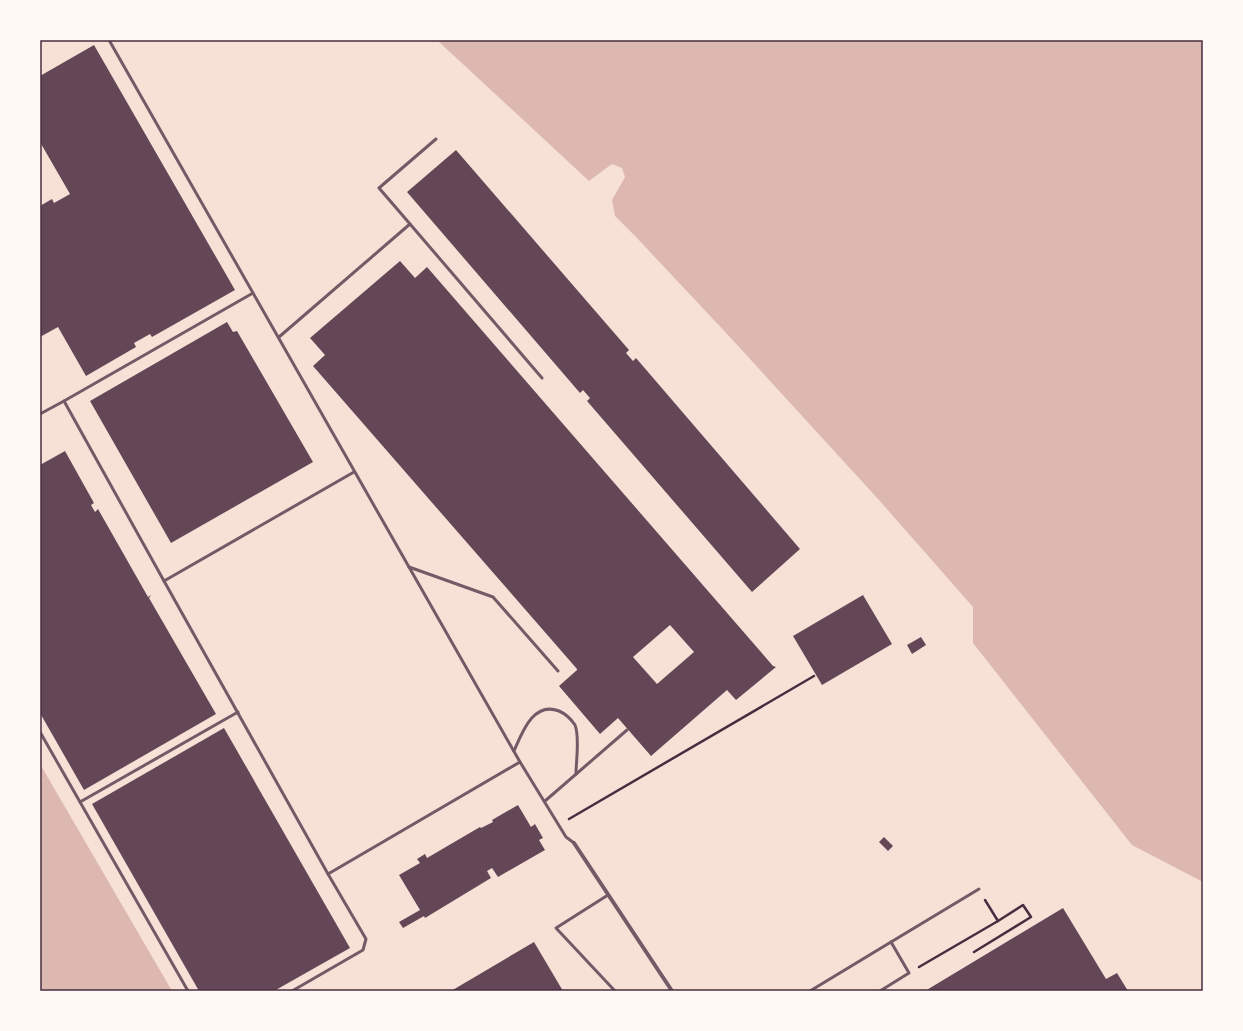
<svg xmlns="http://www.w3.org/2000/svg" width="1243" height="1031" viewBox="0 0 1243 1031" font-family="'Nunito Sans',sans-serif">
<rect width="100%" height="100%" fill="#f7e1d7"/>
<g fill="#dcb8b0">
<path d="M437,40h766v842l-71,-37 -159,-202v-36l-94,-107 -151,-165 -92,-98 -21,-21 -3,-16 13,-23 -3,-9 -10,-4 -23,17z"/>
<path d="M40,764l132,227h-132z"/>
</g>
<g fill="#644757" fill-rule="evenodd">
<path d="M94,45l141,245 -83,47 -2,-3 -16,9 2,4 -50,29 -28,-49 -18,10v-131l12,-7 2,4 16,-9 -30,-52v-66z"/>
<path d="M456,150l173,200 -3,3 7,8 3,-3 164,191 -48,43 -165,-191 3,-3 -7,-8 -3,3 -173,-201z"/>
<path d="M400,261l15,17 12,-11 346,399 3,1 -40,33 -9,-10 -76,66 -33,-38 -18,16 -41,-48 18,-16v-1l-264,-303 12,-11 -15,-17zM670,625l24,27 -37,32 -24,-27z"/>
<path d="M227,322l6,10 4,-1 76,131 -142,81 -81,-142z"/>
<path d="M65,451l29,52 -3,2 4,7 3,-3 50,88 3,-2 -2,3 67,116 -132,76 -44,-77v-248z"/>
<path d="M863,595l29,49 -70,41 -29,-49z"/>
<path d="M921,637l5,8 -14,9 -5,-9z"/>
<path d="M224,728l126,220 -76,43h-75l-107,-187z"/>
<path d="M518,805l13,22 4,-3 8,14 -4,2 6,10 -47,27 -6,-9 -5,3 4,7 -66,40 -1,-2 -21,12 -4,-6 21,-12 -21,-35 21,-12 -3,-4 8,-5 2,4 53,-31 1,1 12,-6 -1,-2z"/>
<path d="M884,837l9,9 -5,5 -9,-9z"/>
<path d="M1063,908l43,71 11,-6 11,18h-203z"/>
<path d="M534,942l29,49h-112z"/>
</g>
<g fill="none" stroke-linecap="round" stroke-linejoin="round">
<g stroke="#4a2c40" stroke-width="2.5">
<path d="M569,819l245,-143"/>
<path d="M974,952l57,-35 -8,-12 -25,16"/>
<path d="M919,967l79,-46 -13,-21"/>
</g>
<g stroke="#755966" stroke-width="3">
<path d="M109,40l411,722 46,75 8,6"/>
<path d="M410,224l132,154"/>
<path d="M279,337l131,-113 -31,-36 57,-49"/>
<path d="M64,401l189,-108"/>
<path d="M40,414l24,-13 100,180 190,-109"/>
<path d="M409,567l84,30 65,74"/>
<path d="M164,581l164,293 192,-112"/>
<path d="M40,732l148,259"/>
<path d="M514,751c8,-18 19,-50 45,-40 7,3 12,8 16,14 5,12 1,36 1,49"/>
<path d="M545,801l82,-71"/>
<path d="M80,802l158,-90"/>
<path d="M608,895l-52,33 59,63"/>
<path d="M891,942l88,-53"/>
<path d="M292,991l71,-41 3,-11 -38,-65"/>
<path d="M810,991l81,-49 18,31 -29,18"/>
</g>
<path stroke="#755966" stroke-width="4" d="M574,843l98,148"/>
</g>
<rect width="1243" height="1031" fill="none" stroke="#fffaf5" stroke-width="82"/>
<rect x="41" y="41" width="1161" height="949" fill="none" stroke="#4a2c40" stroke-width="1.5"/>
</svg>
